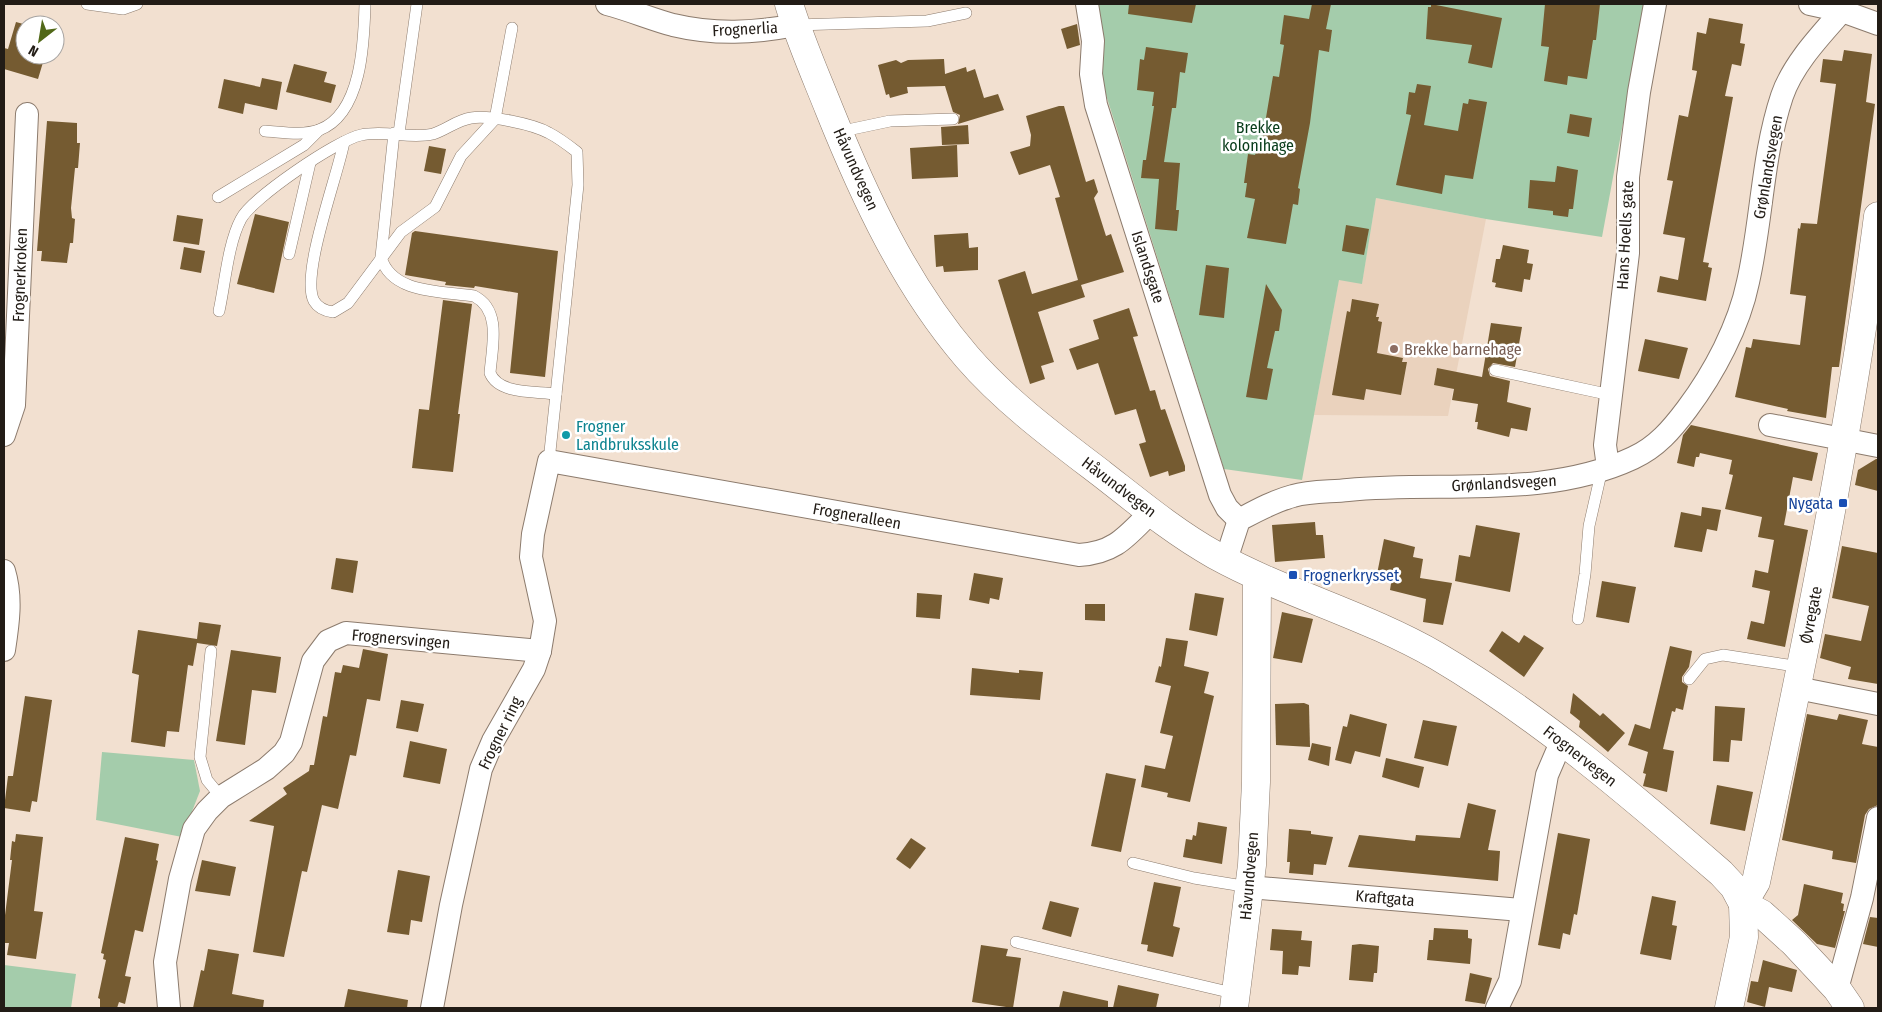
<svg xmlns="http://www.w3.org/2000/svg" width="1882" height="1012" viewBox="0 0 1882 1012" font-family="'Fira Sans Condensed',sans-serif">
<rect width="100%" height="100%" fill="#f2e0d0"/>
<path fill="#ead2bd" d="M1376,198l110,21 -38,197 -134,-1 25,-136 23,4z"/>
<g fill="#a4ccab">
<path d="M1097,4h548l-43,233 -116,-18 -110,-21 -14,86 -23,-4 -37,200 -78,-11 -123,-390z"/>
<path d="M102,752l92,8 6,31 -18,46 -86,-17z"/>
<path d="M4,965l72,9 -5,34h-67z"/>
</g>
<g fill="#755b31">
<path d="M1129,4h67l-4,19 -64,-9z"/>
<path d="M1312,4h19l-5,25 6,1 -3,22 -10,-2 -9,73 -12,65 2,1 -2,16 -5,-1 -7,40 -39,-6 8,-39 -10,-2 2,-14h-3l4,-29 7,1 1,-3 4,1 13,-77 6,1 5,-32 -4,-1 4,-29 25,4z"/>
<path d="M1431,4l71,14 -10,50 -24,-5 4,-18 -46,-6 2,-32h3z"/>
<path d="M1545,4h55l-4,36h-3l-6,39 -19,-3 -1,9 -23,-4 5,-34 -8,-1z"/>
<path d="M1709,18l34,6 -3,19 5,1 -4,22 -9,-2 -7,32 8,1 -30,165 6,1 -1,4 4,1 -6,33 -49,-9 3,-16 18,4 7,-42 -22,-4 10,-53 -6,-1 12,-65 9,2 9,-46 -5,-1 5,-38 9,2z"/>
<path d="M16,22l11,3h-2v30h8l11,4 -6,20 -34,-10v-21l4,1z"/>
<path d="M1077,24l3,21 -13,4 -6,-20z"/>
<path d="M1146,47l42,6 -3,20 -5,-1 -4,36h-4l-8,54 16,1 -4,47h3l-2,21 -22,-2 4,-50 -18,-1 2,-18h3l8,-54h-2l2,-14 -17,-2 3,-31 4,1z"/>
<path d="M1844,50l28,4 -6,48 9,2 -36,263h-7l-6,51 -39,-7 1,-2 -53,-12 11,-50 5,1 2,-9 47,6 6,-49 -16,-2 8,-66 2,1 1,-6 16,1 19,-140 -16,-2 3,-23 19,2z"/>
<path d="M944,59l1,15 21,-7 1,5 8,-3 9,29 14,-4 6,16 -46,14 2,-9 -7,-3 -8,-26 -38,1 1,6 -18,5 -1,-4 -3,1 -8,-30 18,-5 5,3 7,-3z"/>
<path d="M294,64l33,8 -3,10 12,3 -5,18 -45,-11z"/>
<path d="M262,78l20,4 -5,28 -32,-7 -2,11 -25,-6 6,-29 36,8z"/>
<path d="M1417,84l14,2 -7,39 34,6 5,-28 5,1 1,-5 18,3 -14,77 -28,-4 -3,19 -46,-9 15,-70 -5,-1 3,-22 6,1z"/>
<path d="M1059,106h5l22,76 8,-3 4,13 -4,6 12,38 5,-2 13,38 -43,13 4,12 -47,15 16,50 -13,4 4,13 -15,5 -32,-104 27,-9 7,23 46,-14 -23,-82 5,-1 -10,-32 -31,10 -9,-23 20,-6 1,-11 -5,-19z"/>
<path d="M1570,114l22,4 -3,19 -22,-4z"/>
<path d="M47,121l30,2v20h3l-2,25h-3l-4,40 1,10 3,1 -2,24h-3l-3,20 -26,-2 1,-10h-5z"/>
<path d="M968,125l1,19 -27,1 -1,-18z"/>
<path d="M957,145l1,32 -46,2 -2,-31z"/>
<path d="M429,146l17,3 -5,25 -17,-3z"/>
<path d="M1557,166l21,4 -5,39h-4l-1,8 -15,-2v-4l-25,-3 2,-28 25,2z"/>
<path d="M255,214l34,8 -15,71 -37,-9z"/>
<path d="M177,215l26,4 -4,26 -26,-4z"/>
<path d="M1346,225l23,4 -5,26 -22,-4z"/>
<path d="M415,231l143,20 -13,126 -35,-4 8,-80 -43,-7 -1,2 -29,-3 1,-3 -41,-7 7,-42z"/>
<path d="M968,233l1,15 9,-1v23l-34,2 -1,-6 -7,1 -2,-32z"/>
<path d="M1503,245l26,5 -2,13 6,1 -3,16 -6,-1 -2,13 -27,-5 1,-4 -4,-1 4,-23h4z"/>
<path d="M184,247l21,4 -4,22 -21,-4z"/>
<path d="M1206,265l23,3 -5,50 -25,-3z"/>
<path d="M1266,284l16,26 -3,21h-4l-8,37 6,1 -6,31 -21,-3z"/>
<path d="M1352,299l27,5 -3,13h3l-1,4 4,1 -5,31 26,5 -1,4h5l-6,33 -35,-6 -2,11 -32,-5 15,-84 3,1z"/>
<path d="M443,300l29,4 -14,110h2l-7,58 -41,-4 7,-59 10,1z"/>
<path d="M1129,308l9,28 -5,1 17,54 5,-1 6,20 4,-1 20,57v5l-16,5 -1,-5 -18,6 -11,-33 7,-2 -10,-33 -21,6 -17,-52 -21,7 -8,-21 30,-10 -6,-19z"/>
<path d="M1491,323l31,4 -7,40 -22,-4 -5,6 2,7 20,5 -3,21 24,6 -4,23 -16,-3 -2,9 -32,-8 1,-7h-3l3,-18 -26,-4 2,-11 -20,-4 3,-17 45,9z"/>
<path d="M1645,339l43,9 -9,31 -41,-8z"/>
<path d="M1691,425l127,28 -6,28 -19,-4 -9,48 24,5 -23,117 -38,-8 4,-18 13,3 6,-33 -18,-4 3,-17 13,3 6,-33 -16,-3 4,-20 -37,-8 8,-34 -4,-1 3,-14 -32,-7 -1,4h-3l-2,10 -17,-4 6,-28z"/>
<path d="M1876,459h2v32l-23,-6 3,-15z"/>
<path d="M1702,507l19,3 -4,21 -10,-2 -5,23 -28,-5 7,-35 20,4z"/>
<path d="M1315,522l1,13h7l2,23 -50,4 -3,-37z"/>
<path d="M1476,525l44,8 -10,59 -55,-11 4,-26 11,2z"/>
<path d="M1384,539l31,8 -2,10 10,2 -3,19 32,5 -9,42 -20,-3 3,-23 -36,-9 2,-13 -15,-3z"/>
<path d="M1842,546l36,7v131l-30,-5 3,-12 -31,-9 5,-24 36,7 8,-35 -37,-8z"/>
<path d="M336,558l22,3 -5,32 -22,-4z"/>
<path d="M974,573l29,5 -4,22 -9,-2 -1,6 -20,-4z"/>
<path d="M1602,581l34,6 -7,36 -33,-6z"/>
<path d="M917,593l25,2 -2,24 -24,-2z"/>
<path d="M1195,593l29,5 -7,38 -28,-6z"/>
<path d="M1085,604h20v17l-20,-1z"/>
<path d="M1282,612l31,7 -11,44 -29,-5z"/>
<path d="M199,622l22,3 -4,21 -20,-3 -4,23 -5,-1 -9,67 -12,-1 -2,16 -34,-5 8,-67 -7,-2 6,-43 59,9z"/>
<path d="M1502,631l17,12 5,-8 20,13 -20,29 -35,-26z"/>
<path d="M1166,638l22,3 -4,25 25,6 -5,21 10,3 -24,106 -23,-5 1,-4 -27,-6 4,-22 20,4 8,-33 -13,-3 11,-47 -16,-4 4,-16 2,1z"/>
<path d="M1670,646l22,5 -3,16 -7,10v5l6,4 -5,24 -7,-2 -1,4 -3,-1 -9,38 11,2 -7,41 -24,-6 3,-12 -3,-1 5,-21 -20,-7 7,-21 15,5z"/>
<path d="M363,649l25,5 -8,47 -13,-2 -11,57 -6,-1 -12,54 -16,-4 -15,67 -5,-1 -18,86 -31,-5 21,-126 -25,-5 38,-27 -4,-6 26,-17 1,-6h4l9,-49 4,1 8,-45 6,1 2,-8 16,3z"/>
<path d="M231,650l50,7 -5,36 -24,-3 -7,55 -29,-4z"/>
<path d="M972,668l47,5v-3l24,2 -3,28 -70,-5z"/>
<path d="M1573,693l27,23 3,-3 22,20 -17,19 -29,-25 1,-6 -10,-8z"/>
<path d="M25,696l27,4 -15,102 -5,-1 -2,11 -26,-4 4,-32h5z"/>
<path d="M401,700l23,4 -6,28 -22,-4z"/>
<path d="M1304,703l5,2 1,42 -34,-2 -1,-41z"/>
<path d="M1715,706l30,2 -3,33 -11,-1 -2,22 -16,-1z"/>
<path d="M1350,714l37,10 -7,33 -25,-6 -4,13 -16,-4 8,-34 4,1z"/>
<path d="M1807,714l30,6 2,-6 29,6 -6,24 16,3v58l-9,4 -4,6 -9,48 -24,-4 1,-8 -51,-11z"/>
<path d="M1423,720l34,6 -9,40 -34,-8z"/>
<path d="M410,741l37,8 -7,35 -37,-7z"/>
<path d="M1312,743l19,4 -2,19 -21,-6z"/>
<path d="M1386,758l38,9 -5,21 -37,-11z"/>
<path d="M1106,773l30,6 -15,73 -30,-6z"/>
<path d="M1717,785l36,7 -8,39 -35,-7z"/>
<path d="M1468,803l28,7 -8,40 12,1 -2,30 -150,-14 11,-32 56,6 1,-6 44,3z"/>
<path d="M1198,822l29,5 -5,37 -39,-7 3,-18 6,1 1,-5 3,1z"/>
<path d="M1289,829l22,2v3l22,3 -7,28 -12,-1 -1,11 -24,-2 1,-11h-3z"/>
<path d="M1558,833l32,6 -13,76 -3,-1 -4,21 -7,-2 -3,16 -22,-4z"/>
<path d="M16,834l27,3 -9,74 9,1 -7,47 -29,-4 2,-12h-5v-20l8,-63h-2l2,-19 3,1z"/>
<path d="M125,837l34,7 -3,16 2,1 -15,71 -8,-2 -10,46 6,1 -6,27 -6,-2 -2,6h-17v-9l-2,-1 8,-38 -3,-1 1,-5 -3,-1z"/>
<path d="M911,838l15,10 -16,21 -14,-10z"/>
<path d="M202,860l34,7 -6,29 -35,-5z"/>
<path d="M398,870l32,6 -8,46 -11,-2 -2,15 -22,-3z"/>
<path d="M1154,882l27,5 -8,39 7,2 -7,29 -26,-6 1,-6 -7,-1z"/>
<path d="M1804,884l39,9 -2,10 3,1 -1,7h2l-10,37 -18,-4 -25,-24 6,-5z"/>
<path d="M1652,896l24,5 -4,24 5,1 -6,34 -31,-6z"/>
<path d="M1050,901l29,7 -8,29 -29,-8z"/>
<path d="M1870,917l8,1v29l-15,-3z"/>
<path d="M1434,928l34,2v8l4,1 -2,25 -43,-4 2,-20h4z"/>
<path d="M1272,929l30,2 -1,9 11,1 -2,26 -11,-1 -1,9 -16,-1 1,-23 -13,-1z"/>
<path d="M1360,944l19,2 -2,27h-3l-1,9 -24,-2 3,-35z"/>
<path d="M981,945l27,4 -2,7 15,2 -8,50 -41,-6z"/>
<path d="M208,949l31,5 -7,40 32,6 -1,8h-70l8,-38 3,1z"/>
<path d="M1763,960l34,10 -5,22 -23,-5 -4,20 -18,-5 4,-21 7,1z"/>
<path d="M1470,973l22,5 -7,26 -20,-3z"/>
<path d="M1118,985l41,9 -3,14h-43z"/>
<path d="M348,989l60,11 -1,8h-63z"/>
<path d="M1063,991l45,10v7h-49z"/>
</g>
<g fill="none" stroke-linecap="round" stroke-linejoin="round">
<g stroke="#8c7b6d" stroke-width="12">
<g id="lane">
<path d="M87,4l36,5 14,-5"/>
<path d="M796,25l131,-4 39,-8"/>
<path d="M265,131c17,1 37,5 54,-1 43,-16 45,-88 46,-126"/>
<path d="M838,132l52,-11 63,-2"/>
<path d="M394,133l-13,124c10,37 61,34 93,39 28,14 18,51 16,77 9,22 46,18 66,21"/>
<path d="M399,133l18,-129"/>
<path d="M344,142c-6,33 -44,133 -30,159 4,7 12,10 19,11l15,-9 53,-71 34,-25 26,-51 34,-37 17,-91"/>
<path d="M218,197l86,-52 15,-15"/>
<path d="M289,254l21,-91"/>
<path d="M219,311c6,-27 9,-68 22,-92 11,-21 96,-79 120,-84 24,-5 49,4 72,-1 13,-4 24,-14 38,-16 18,-3 62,6 78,15 10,5 19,12 28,19l1,33 -29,276"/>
<path d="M1495,370l116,25"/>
<path d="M1578,619l7,-45 4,-48 13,-57"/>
<path d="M211,651l-11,106 7,23 14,17"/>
<path d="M1689,679l16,-20 18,-4 78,12"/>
<path d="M1133,863l61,15 55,9"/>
<path d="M1016,942l221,52"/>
</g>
</g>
<g stroke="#8c7b6d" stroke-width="24">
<g id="street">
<path d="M607,4c23,6 44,15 66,21 42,10 81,8 123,0"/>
<path d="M1087,4l6,37 -2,33 5,31 124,390 7,13 12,12"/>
<path d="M1810,4l32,7 36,13"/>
<path d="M1770,425l108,21"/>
<path d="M4,435l10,-30 1,-22 12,-269"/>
<path d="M1608,467l-3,-22 23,-192v-76l11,-85 16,-88"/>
<path d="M1226,560l13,-40c17,-9 35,-19 54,-24 17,-5 38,-4 55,-6 95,-9 197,9 285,-32 24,-11 39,-29 54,-49 27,-36 52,-83 61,-127 14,-61 14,-126 34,-186 11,-32 38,-60 60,-85"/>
<path d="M4,571c8,26 4,53 0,79"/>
<path d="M1797,688l81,16"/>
<path d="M1249,887l272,23"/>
<path d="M1837,989l25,-91 16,-80"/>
<path d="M169,1008l-4,-46 15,-83 14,-50 13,-18 14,-14 45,-28 18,-16 7,-11 22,-81 15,-20 18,-8 194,18"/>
<path d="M432,1008l19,-103 30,-136 12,-28 41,-72 6,-18 5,-30 -14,-64 2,-23 16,-73 530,94c36,-2 48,-19 72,-43"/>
<path d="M1497,1008l13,-27 37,-206 15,-35"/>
</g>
</g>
<g stroke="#8c7b6d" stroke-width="29">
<g id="secondary">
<path d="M789,4c11,36 26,70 40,105 35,87 76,176 138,248 38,44 88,81 135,117 36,28 72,58 113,81 71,39 151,60 222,101 103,61 194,139 284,217l13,14 9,17 19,10 32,29 43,46 13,19"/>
<path d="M1234,1008l18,-143 4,-83 1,-205"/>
<path d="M1729,1008l15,-71 -1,-33 13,-22c47,-221 93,-442 122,-666"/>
</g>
</g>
<use href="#lane" stroke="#fff" stroke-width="11"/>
<use href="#street" stroke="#fff" stroke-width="22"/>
<use href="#secondary" stroke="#fff" stroke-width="28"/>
</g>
<circle fill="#8d6e63" stroke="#fff" stroke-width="2" cx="1394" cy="349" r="5"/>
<circle fill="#0f9aa8" stroke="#fff" stroke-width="2" cx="566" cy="435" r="5"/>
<g fill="#1a4fb4" stroke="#fff" stroke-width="2">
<rect x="1838" y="498" width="10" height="10" rx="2.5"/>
<rect x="1288" y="570" width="10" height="10" rx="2.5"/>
</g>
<g text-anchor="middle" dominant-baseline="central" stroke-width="5" stroke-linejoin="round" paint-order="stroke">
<g font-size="16" fill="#221c16" stroke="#fff">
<text transform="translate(745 29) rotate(-3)">Frognerlia</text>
<text transform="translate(1768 167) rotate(-80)">Grønlandsvegen</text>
<text transform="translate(856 169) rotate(66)">Håvundvegen</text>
<text transform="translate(1625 235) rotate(-87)">Hans Hoells gate</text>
<text transform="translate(1148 267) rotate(72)">Islandsgate</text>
<text transform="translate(20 275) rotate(-88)">Frognerkroken</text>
<text transform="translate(1504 483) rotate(-3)">Grønlandsvegen</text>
<text transform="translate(1119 487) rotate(37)">Håvundvegen</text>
<text transform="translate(857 516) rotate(10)">Frogneralleen</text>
<text transform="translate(1811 615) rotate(-79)">Øvregate</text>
<text transform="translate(401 639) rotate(5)">Frognersvingen</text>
<text transform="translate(500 733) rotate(-64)">Frogner ring</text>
<text transform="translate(1580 756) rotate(38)">Frognervegen</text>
<text transform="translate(1249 876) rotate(-85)">Håvundvegen</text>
<text transform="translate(1385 898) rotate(5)">Kraftgata</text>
</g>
<g font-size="16" fill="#073b19" stroke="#fff">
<text x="1258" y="127">Brekke<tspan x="1258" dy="18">kolonihage</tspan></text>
</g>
<g font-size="16" fill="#785e54" stroke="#fff" text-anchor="start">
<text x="1404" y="349">Brekke barnehage</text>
</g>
<g font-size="16" fill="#0d838f" stroke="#fff" text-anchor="start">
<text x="576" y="426">Frogner<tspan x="576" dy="18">Landbruksskule</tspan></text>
</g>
<g font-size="16" fill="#164399" stroke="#fff" text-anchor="end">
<text x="1833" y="503">Nygata</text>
<text x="1303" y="575" text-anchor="start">Frognerkrysset</text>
</g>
</g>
<rect width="1882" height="1012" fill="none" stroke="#221c16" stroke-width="10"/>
<g transform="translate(40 40) rotate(211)"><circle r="24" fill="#ffffff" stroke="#a7a4a2"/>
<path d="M0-4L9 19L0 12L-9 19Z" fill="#516818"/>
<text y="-8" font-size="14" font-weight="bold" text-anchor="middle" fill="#221c16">N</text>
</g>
</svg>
